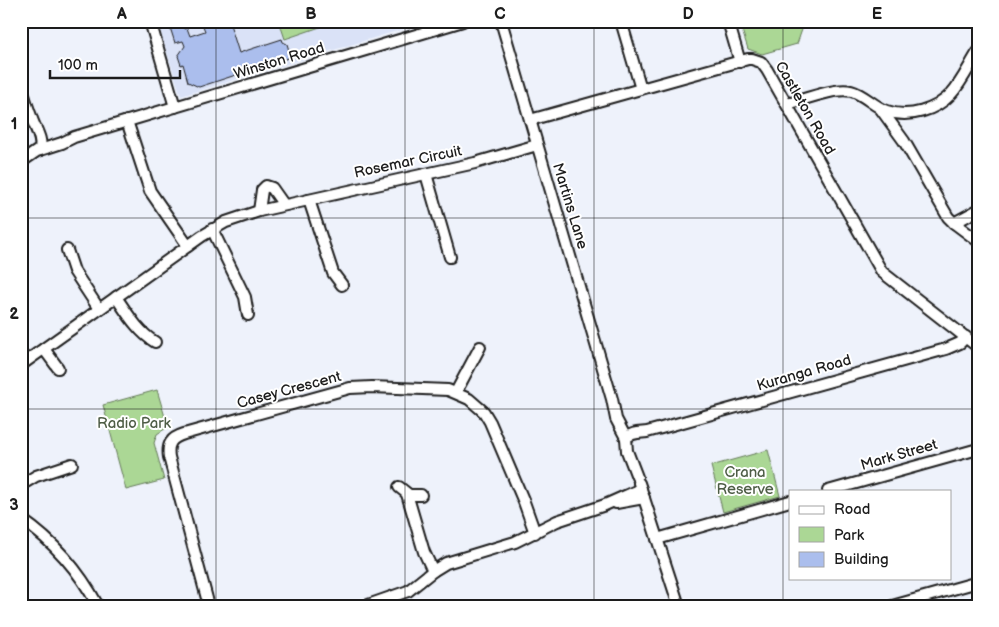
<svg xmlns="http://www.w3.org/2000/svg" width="999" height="627" viewBox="0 0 999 627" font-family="'Balsamiq Sans',sans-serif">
<rect width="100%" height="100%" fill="#eef2fb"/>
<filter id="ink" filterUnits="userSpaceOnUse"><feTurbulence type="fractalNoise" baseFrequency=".02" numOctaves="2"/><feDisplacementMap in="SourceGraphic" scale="10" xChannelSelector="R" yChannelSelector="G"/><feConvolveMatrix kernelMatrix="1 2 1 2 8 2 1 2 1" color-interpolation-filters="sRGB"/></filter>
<g filter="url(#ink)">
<path fill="#dae2f7" d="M157,21h273l-249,75z"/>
<g fill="#abd795" stroke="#647a58">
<path d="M279,21h42l2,5 -38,13z"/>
<path d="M762,21h43l-8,23 -35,10 -14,-5 -7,-22z"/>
<path d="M157,390l11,37 -11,7 -3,9 10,37 -38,10 -23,-85z"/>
<path d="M768,450l12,46 -57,16 -12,-46z"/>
</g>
<path fill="#abbeed" stroke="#1c1c1c" d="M168,21h14l2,8 3,-1 3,8 15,-5 -4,-10h28l10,32 43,-14 1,3 4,2 4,13 -92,30 -11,-5 -5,-18 -2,1 -3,-9 7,-10 -2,-5 -8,2z"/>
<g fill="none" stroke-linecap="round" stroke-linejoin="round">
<g stroke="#1c1c1c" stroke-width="14">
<g id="minor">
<path d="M150,21l25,86"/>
<path d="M501,21l111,378 4,20 10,19 1,13 10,26"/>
<path d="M621,21l20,68"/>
<path d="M728,21l12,41"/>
<path d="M21,85c3,10 6,21 10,31 3,11 12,22 9,34"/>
<path d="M787,104c16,-4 48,-17 64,-13 13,3 23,16 36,20 22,8 49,-1 64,-17 11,-12 18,-28 27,-42"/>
<path d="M880,108l24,33 44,76 6,6 24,18"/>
<path d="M530,120l218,-61h4l9,3 6,8 115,202 96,75"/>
<path d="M127,121l23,70 38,55"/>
<path d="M21,162l16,-11 25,-8 12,-6 389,-116"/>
<path d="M426,174l24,83"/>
<path d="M309,200l24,73 9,12"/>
<path d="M259,211l3,-21 4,-4 6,2 12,17"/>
<path d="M954,223l24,-13"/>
<path d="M212,229l33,68 3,18"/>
<path d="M67,250l7,21 25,38"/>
<path d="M116,297c11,16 22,35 39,45"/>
<path d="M44,349l14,19"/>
<path d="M21,365l181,-129 24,-14 33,-11 216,-48 62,-18"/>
<path d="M456,392l24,-45"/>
<path d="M626,438c6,-6 13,-5 21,-6l299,-83 14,-6 6,-6"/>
<path d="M639,483l40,123"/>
<path d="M21,485l15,-9 36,-12"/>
<path d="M399,487l10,8h12"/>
<path d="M828,491l150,-42"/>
<path d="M407,494l17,58 9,19"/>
<path d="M616,503l28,-5"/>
<path d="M21,519c32,22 59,53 77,87"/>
<path d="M657,539l133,-38"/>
<path d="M209,606l-40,-149c-2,-13 2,-19 15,-23l166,-46 22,-1 76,3 21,9 15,13 6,10 34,80 11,31"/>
<path d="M365,606l43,-15 25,-20 13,-8 69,-21 42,-21 48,-16 36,-16"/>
<path d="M892,606l86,-24"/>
</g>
</g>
<use href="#minor" stroke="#fff" stroke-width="10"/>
</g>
</g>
<path fill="none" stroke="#1c1c1c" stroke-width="1" stroke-opacity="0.55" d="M216,21v585M405,21v585M594,21v585M783,21v585M21,218h957M21,409h957"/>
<g text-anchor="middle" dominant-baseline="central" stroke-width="4" stroke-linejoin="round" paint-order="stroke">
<g font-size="15" fill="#1c1c1c" stroke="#fff">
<text transform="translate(279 61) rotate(-17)">Winston Road</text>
<text transform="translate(805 108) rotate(60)">Castleton Road</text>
<text transform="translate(408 162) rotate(-12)">Rosemar Circuit</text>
<text transform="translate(570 206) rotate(73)">Martins Lane</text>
<text transform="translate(804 373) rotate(-16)">Kuranga Road</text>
<text transform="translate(289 390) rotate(-15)">Casey Crescent</text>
<text transform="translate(899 455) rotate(-16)">Mark Street</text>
</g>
<g font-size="15" fill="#4e5d46" stroke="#fff">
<text x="134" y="423">Radio Park</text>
<text x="745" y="472">Crana<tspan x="745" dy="17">Reserve</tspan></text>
</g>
</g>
<rect width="999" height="627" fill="none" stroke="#fff" stroke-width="55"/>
<rect x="789" y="490" width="162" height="90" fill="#ffffff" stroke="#a4a4a4"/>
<rect x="799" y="506" width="25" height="8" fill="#ffffff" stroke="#a4a4a4"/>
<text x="834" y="514" font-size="15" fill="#1c1c1c">Road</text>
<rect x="799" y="527" width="25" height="15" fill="#abd795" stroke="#a4a4a4"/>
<text x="834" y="540" font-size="15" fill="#1c1c1c">Park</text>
<rect x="799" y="552" width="25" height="15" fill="#abbeed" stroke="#a4a4a4"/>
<text x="834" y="564" font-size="15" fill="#1c1c1c">Building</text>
<path d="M50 70v8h130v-8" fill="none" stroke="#1c1c1c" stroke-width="2.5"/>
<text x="58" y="70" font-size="15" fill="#1c1c1c" stroke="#ffffff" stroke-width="4" paint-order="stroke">100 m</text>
<rect x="28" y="28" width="944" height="572" fill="none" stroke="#1c1c1c" stroke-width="2"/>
<g font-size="16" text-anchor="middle" font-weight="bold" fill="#1c1c1c">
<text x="122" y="19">A</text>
<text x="311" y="19">B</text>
<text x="500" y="19">C</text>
<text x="688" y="19">D</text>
<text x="877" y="19">E</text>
<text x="14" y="129">1</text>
<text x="14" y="319">2</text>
<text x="14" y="510">3</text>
</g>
</svg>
